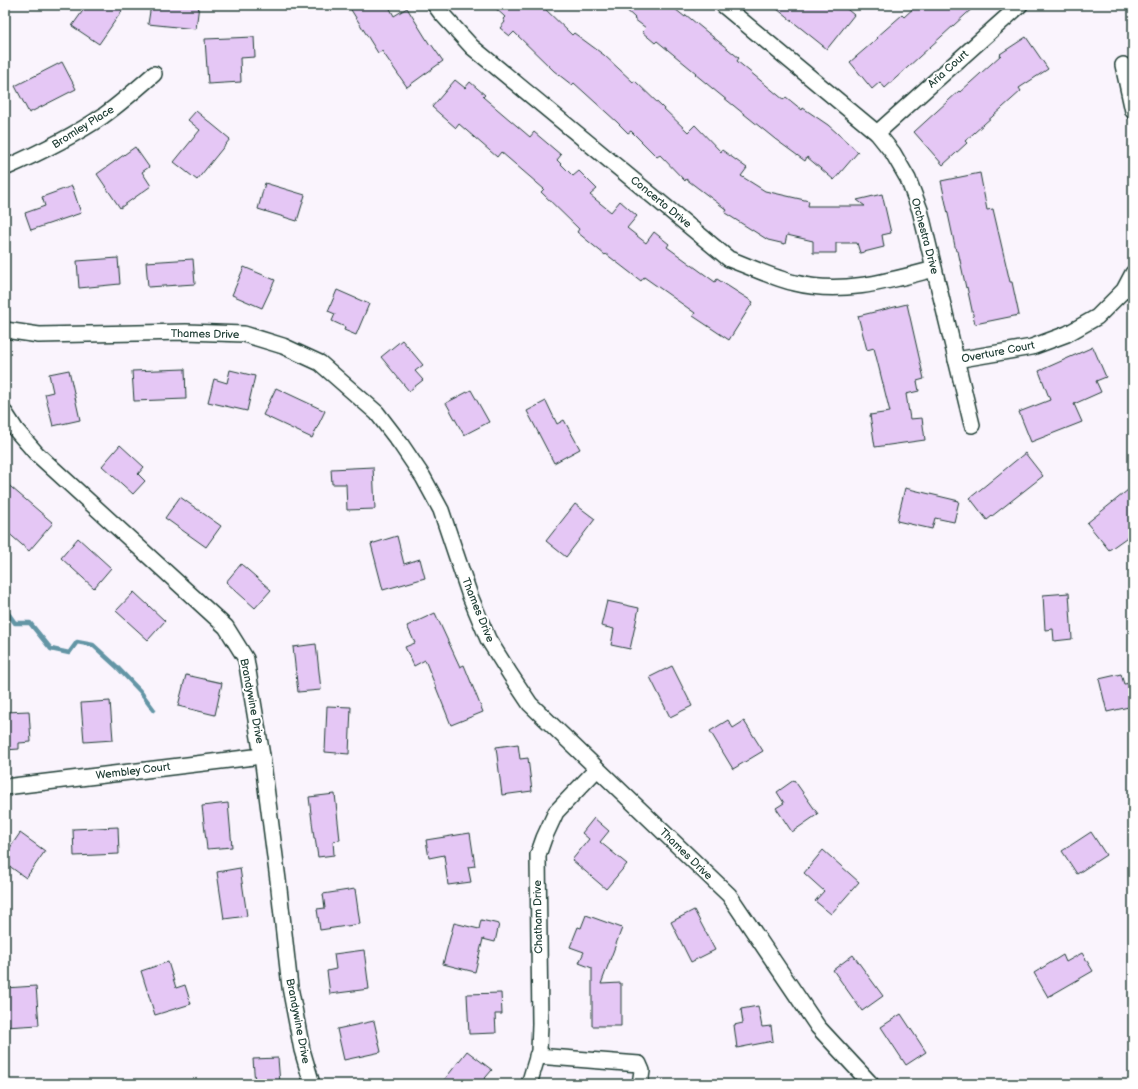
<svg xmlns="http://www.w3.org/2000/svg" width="1138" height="1089" viewBox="0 0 1138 1089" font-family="'Balsamiq Sans',sans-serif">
<rect width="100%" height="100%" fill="#faf4fd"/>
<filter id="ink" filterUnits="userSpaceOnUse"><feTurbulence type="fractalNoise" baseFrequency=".025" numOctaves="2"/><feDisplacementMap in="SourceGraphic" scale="8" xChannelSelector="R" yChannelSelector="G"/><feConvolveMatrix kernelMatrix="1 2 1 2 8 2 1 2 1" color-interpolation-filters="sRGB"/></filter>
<g filter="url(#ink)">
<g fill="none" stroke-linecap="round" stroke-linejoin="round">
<path stroke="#6395a5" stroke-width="4.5" d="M5,609l10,14h15l21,26 18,4 8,-11 16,3 23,21 24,25 14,19"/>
</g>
<g fill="#e5c7f5" stroke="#1f3d34">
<path d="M87,5h39l-27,39 -27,-18z"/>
<path d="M151,5h48l-3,24 -48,-5z"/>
<path d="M348,5h40l6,11 13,-8 23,37 1,-1 12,17 -36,26 -25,-36 -4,2z"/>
<path d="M492,5h49l31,30 2,-2 30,22 29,27 2,-1 53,51 7,-7 26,27 1,-2 25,18 -6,8 24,15 44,10 -1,5h57l-8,-6 25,-6 9,39 -9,2 2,12 -24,6 -3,-10h-21v10h-23v-12l-26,-6 -2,9 -17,-4 -43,-27 2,-3 -41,-31 -1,2 -25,-26 -3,2 -26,-26 -3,2 -11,-11 -43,-39 -2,2 -18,-14 -40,-39 -4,4 -10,-8 5,-6 -2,-3 2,-2z"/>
<path d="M621,5h49l15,12 1,-2 53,43 -2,3 47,39 2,-3 16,13 1,-2 25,17 30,27 -24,28 -27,-23 -2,4 -30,-22 -57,-46 -23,-19 1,-1 -39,-32 -2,2 -13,-11 4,-4 -12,-9 1,-1z"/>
<path d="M772,5h70l12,10 -27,34z"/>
<path d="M917,5h59l-91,83 -5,-6 -8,7 -22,-27 28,-24 -1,-1 25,-22 2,2z"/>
<path d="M254,37l1,20 -15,1 1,24 -33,2 -3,-45z"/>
<path d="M1026,37l22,32 -29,19 2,3 -56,50 2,2 -24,22 -29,-33 45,-41 1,1 41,-37 -1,-1z"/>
<path d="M62,62l14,27 -47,24 -14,-27z"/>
<path d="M455,80l10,8 5,-6 15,13 -2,2 47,40 4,-5 27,23 -4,5 16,16 6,-5 18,18 -7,6 21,17 9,-11 17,15 -10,12 19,15 8,-11 15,12 -2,3 48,35 2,-3 36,23 -24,38 -36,-24 2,-3 -51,-36 -3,4 -35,-27 -1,1 -28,-23 2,-3 -38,-37 3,-3 -43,-37 -4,5 -38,-33 -3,4 -24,-21z"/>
<path d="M196,111l34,28 -33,41 -23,-18 26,-32 -12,-10z"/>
<path d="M135,147l14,20 -7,5 9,14 -31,22 -23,-34z"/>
<path d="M980,173l7,37 6,-1 17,73h2l7,33 -44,9 -8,-37 -1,1 -8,-37h-2l-15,-70z"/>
<path d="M265,183l40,12 -8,26 -39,-12z"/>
<path d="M72,186l9,27 -50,17 -6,-17 20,-7 -3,-9z"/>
<path d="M118,258l2,26 -41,4 -2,-27z"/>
<path d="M193,259l2,25 -47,3 -2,-25z"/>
<path d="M244,267l31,13 -13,28 -30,-13z"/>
<path d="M337,290l32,14 -13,31 -12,-5 1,-3 -13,-6 3,-7 -7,-3z"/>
<path d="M907,304l17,75 -7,2 2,10 -13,3 4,25 12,-1 3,22 -50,7 -5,-32 20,-3 -16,-64 -7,2 -9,-34z"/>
<path d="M402,340l21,25 -8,6 8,9 -14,11 -28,-34z"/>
<path d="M1093,347l13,30 -10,4 5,11 -27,12 8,18 -51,20 -12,-30 31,-12 -11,-29z"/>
<path d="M185,369l1,30 -52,2 -2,-30z"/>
<path d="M69,370l11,50 -27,6 -8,-32 8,-2 -4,-18z"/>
<path d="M230,370l25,6 -8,35 -39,-9 6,-23 13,4z"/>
<path d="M276,388l49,23 -13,27 -49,-23z"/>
<path d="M471,390l18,32 -25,13 -18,-32z"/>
<path d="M546,401l11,23 7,-4 16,29 -26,14 -27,-52z"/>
<path d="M120,445l24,22 -6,7 7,7 -12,13 -31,-28z"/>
<path d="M1025,453l18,23 -56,44 -17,-22z"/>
<path d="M373,467l2,42 -28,1 -1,-26h-14l-1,-15z"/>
<path d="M5,482l48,41 -24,28 -24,-21z"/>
<path d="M1133,486v47l-24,17 -22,-27z"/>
<path d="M905,488l54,13 -5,21 -19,-4 -3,11 -35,-8z"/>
<path d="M180,497l41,29 -15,21 -41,-29z"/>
<path d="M575,504l20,15 -29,38 -20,-16z"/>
<path d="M397,536l7,28 16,-5 5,19 -42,12 -12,-46z"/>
<path d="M78,538l33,30 -17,20 -33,-30z"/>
<path d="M241,564l30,26 -16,18 -29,-26z"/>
<path d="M134,592l31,29 -17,19 -32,-29z"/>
<path d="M1069,593l3,46 -18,2 -1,-12 -8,1 -2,-35z"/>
<path d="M607,601l32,7 -9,41 -19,-4 3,-16 -13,-3z"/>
<path d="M435,613l25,54 4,-2 19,47 -32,13 -26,-65 -11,6 -9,-19 10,-4 -8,-17z"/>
<path d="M316,644l5,46 -23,2 -5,-45z"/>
<path d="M672,666l20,40 -22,11 -20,-40z"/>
<path d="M1121,674l3,10 7,-1 2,10v13l-26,6 -8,-33z"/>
<path d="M186,675l36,8 -7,32 -37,-9z"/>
<path d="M110,701l3,39 -29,2 -3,-39z"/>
<path d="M327,706l24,1 -2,47 -24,-2z"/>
<path d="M29,711l2,31 -12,1v6l-14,1v-38z"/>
<path d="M728,720l5,8 11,-7 19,30 -30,18 -23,-38z"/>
<path d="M518,744l2,15 8,-1 4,33 -30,4 -6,-48z"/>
<path d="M794,780l24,34 -26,18 -16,-24 8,-5 -7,-11z"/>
<path d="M335,794l5,46 -7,1 1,14 -16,2 -3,-19h-1l-5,-41z"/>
<path d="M228,803l4,44 -25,2 -5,-43z"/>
<path d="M594,818l15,13 -9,11 27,22 -21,25 -34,-29 17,-21 -7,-6z"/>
<path d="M118,827l1,27 -45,2 -1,-27z"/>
<path d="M1091,832l15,23 -29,19 -15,-23z"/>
<path d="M20,833l25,18 -19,27 -21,-15v-8z"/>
<path d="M470,833l5,33 -7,1 3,15 -23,3 -4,-30 -15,3 -3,-18z"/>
<path d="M823,850l36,32 -28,32 -16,-13 9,-10 -20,-18z"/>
<path d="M240,868l7,48 -23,3 -7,-47z"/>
<path d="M355,889l5,35 -40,6 -3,-21 8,-1 -2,-14z"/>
<path d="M694,910l21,40 -24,12 -20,-40z"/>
<path d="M586,915l36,13 -21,56 20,-1v43h-29v-58l-13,-5 5,-11 -14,-5 8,-20 3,1z"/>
<path d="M481,920l18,4 -4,18 -12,-3 -8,33 -32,-8 11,-41 25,6z"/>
<path d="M364,950l5,39 -39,5 -3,-23 9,-2 -2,-15z"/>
<path d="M1082,953l11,18 -45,26 -14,-24 29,-18 3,7z"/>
<path d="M853,955l30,41 -21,15 -29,-41z"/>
<path d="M168,962l8,26 9,-3 6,19 -36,11 -14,-44z"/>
<path d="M36,986l3,39 -34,2v-39z"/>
<path d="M501,993l1,21h-7l1,19 -27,1 -2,-40z"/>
<path d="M758,1006l4,21 9,-1 2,15 -36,7 -3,-23 9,-2 -2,-14z"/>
<path d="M901,1014l25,38 -20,13 -25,-38z"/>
<path d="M374,1021l7,31 -37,8 -7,-31z"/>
<path d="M467,1051l25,19 -12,14h-39z"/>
<path d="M278,1058l2,26h-25l-2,-25z"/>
</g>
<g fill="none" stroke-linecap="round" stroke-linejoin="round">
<g stroke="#1f3d34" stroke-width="18">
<g id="minor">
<path d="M435,5l6,8 31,34 257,212c22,8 44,19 66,24 47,12 94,-2 139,-14"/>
<path d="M723,5l154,128 16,20 15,26 12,31 52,215"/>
<path d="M1123,65l10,46"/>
<path d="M877,133l143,-128"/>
<path d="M5,168c34,-15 67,-31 98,-52 18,-13 34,-27 51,-42"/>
<path d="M5,330l34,5 147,-3 58,2 39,12 37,17 57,50 23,30 23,34 18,33 29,86 18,43 22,35 20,30 199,191 89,132 53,57"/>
<path d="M956,360l76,-13 35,-13 30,-17 27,-27 9,-17"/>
<path d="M5,413l11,17 20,23 190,174 20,32 16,97 16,124 12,107 12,63 10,34"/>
<path d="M5,787l257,-31"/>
<path d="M537,1056l102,8 3,7 -2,13"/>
<path d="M529,1084l10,-33 1,-27 -2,-169 6,-17 12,-26 41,-43"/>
</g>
</g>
<use href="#minor" stroke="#fff" stroke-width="15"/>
</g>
</g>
<g text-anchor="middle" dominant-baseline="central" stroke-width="4" stroke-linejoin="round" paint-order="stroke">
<g font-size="11" fill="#1f3d34" stroke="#fff">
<text transform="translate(948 69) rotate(-42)">Aria Court</text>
<text transform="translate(83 127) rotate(-32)">Bromley Place</text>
<text transform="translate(661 202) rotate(39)">Concerto Drive</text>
<text transform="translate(925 236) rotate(75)">Orchestra Drive</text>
<text transform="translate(205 334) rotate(1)">Thames Drive</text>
<text transform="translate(998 352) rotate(-11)">Overture Court</text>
<text transform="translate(478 610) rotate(68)">Thames Drive</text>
<text transform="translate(252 701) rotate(79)">Brandywine Drive</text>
<text transform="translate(133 771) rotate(-7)">Wembley Court</text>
<text transform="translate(686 854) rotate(44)">Thames Drive</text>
<text transform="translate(538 917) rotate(-91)">Chatham Drive</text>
<text transform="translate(298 1021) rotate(79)">Brandywine Drive</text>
</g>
</g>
<rect width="1138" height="1089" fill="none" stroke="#fff" stroke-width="20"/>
<rect x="10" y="10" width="1118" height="1069" fill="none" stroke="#1f3d34" stroke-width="1.5" filter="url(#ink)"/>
</svg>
